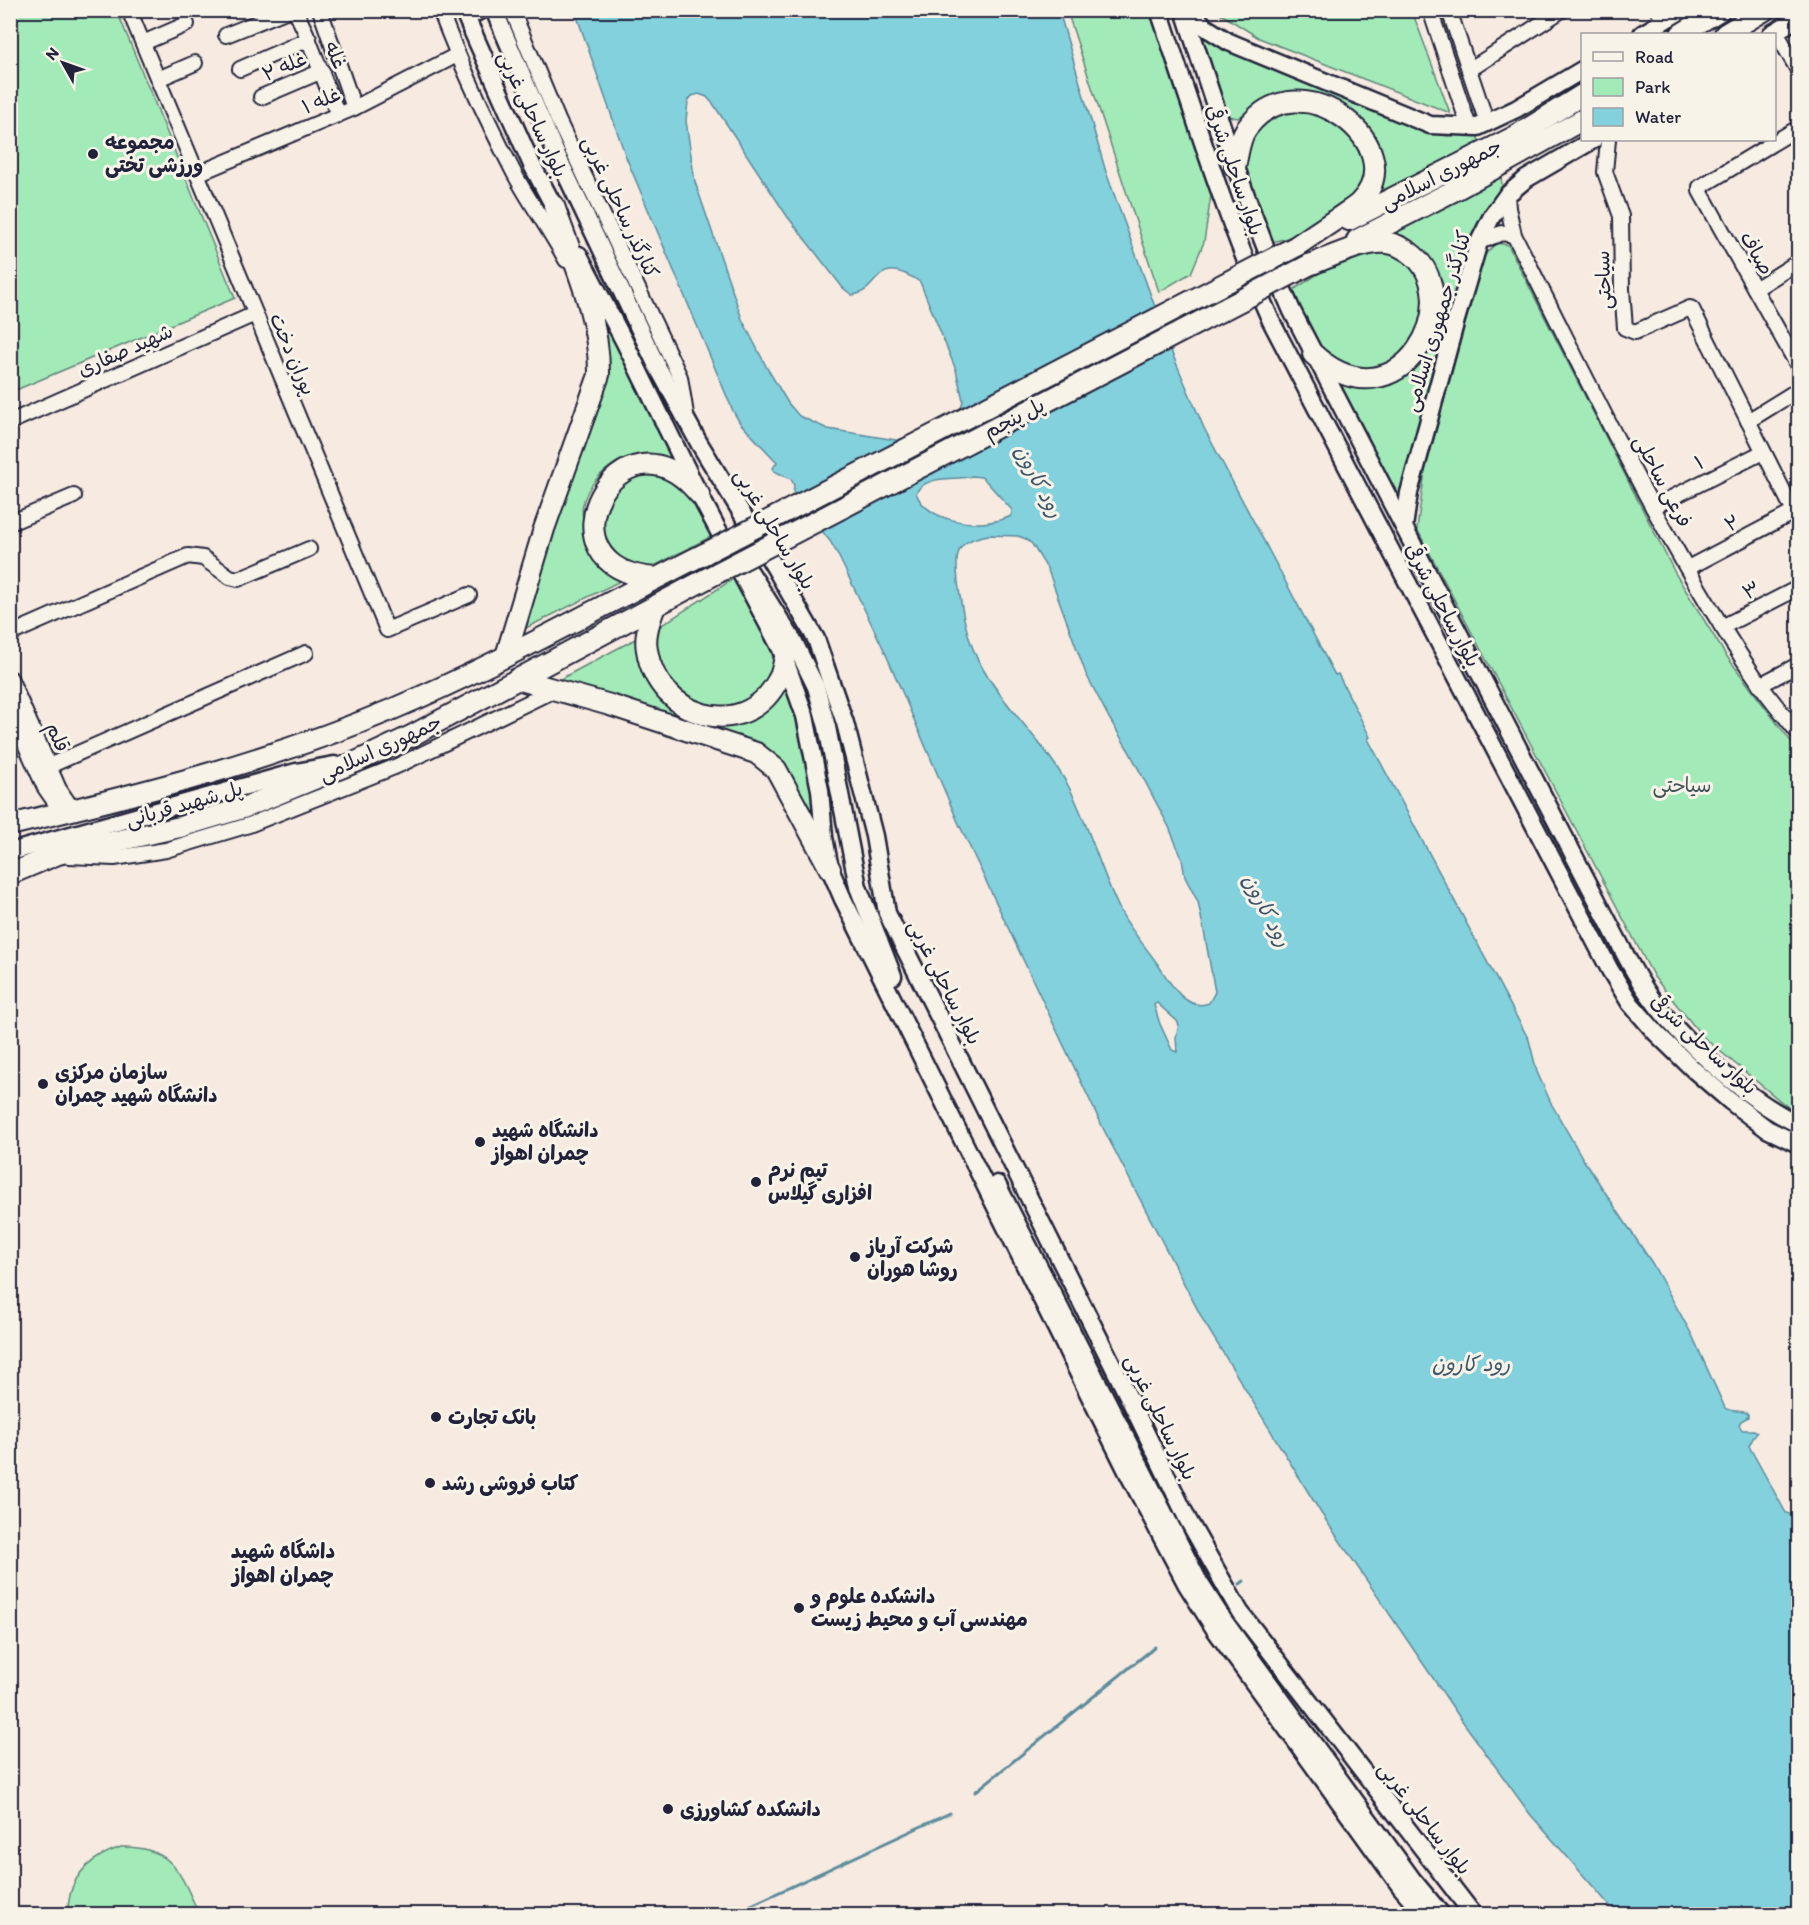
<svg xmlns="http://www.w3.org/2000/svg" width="1809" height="1925" viewBox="0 0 1809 1925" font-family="Itim,'Playpen Sans Arabic',sans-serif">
<rect width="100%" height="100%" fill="#f7eae1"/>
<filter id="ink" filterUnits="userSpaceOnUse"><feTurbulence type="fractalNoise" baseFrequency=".0167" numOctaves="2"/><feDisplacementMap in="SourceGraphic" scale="12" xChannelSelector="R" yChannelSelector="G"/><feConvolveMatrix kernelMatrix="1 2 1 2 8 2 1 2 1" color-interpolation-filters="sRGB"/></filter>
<g filter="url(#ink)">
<g fill="#a2ebb8" stroke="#62867a" stroke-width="1.5">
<path d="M11,10l106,1 118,287 -224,94z"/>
<path d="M1067,11h92l55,164 -10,67 -13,31 -32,19z"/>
<path d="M1216,11h196l38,102 -191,-75z"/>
<path d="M1201,35l14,8 211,86 21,7 28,-4 5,10 -99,50 -2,-9 2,-28 -14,-28 -26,-22 -34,-12 -35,3 -34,22 -10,-2z"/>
<path d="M1293,109c30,3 59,15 68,46 4,10 5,21 1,31 -3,9 -61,46 -71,51 -6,2 -13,3 -18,5l-29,-78 7,-28 16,-16z"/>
<path d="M1501,177l2,14 -101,323 -71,-137c10,4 22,10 34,11 43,0 74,-42 80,-81 3,-24 -20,-58 -41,-67 -7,-2 -16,-3 -23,-5z"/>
<path d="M1496,243l12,2 167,328 50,81 73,97v360l-8,-2 -87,-72 -49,-60 -237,-448 8,-58 58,-214z"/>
<path d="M1378,251l24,5 17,18 7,16 -8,49 -33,30 -44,-1 -20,-17 -28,-61 28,-18z"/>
<path d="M590,294l96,181c-10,-6 -21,-16 -32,-19 -30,-7 -64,20 -71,48 -2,7 0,16 2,23 4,13 29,40 39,52l-104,52 57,-170 29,-77 2,-22z"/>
<path d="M651,469l43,29 18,38 -71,37 -16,-10 -25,-29 3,-42z"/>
<path d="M733,579l19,32 18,35 3,13v12l-13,27 -41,13c-16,-7 -39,-14 -50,-29 -10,-13 -14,-34 -18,-50z"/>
<path d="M639,637l4,23 79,64c33,2 57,-19 65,-51l24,97 8,69 -30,-63 -236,-93z"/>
<path d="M121,1847c52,-1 59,26 78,67h-131c-1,-6 1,-12 2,-19 6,-26 27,-40 51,-48z"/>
</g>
<path fill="#82d1dd" stroke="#5c8b9c" stroke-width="1.5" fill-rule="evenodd" d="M575,11h484l47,161 65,179 33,77 131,247 3,-1 32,63 -2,2 161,301 8,32 15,33 31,54 69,104 40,72 33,73c7,5 17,1 23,6v3l-7,4 -2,4 3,5h12l3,2 -8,13 1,3 36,65 12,4c0,12 -8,18 0,29v368h-181l-87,-100 -72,-99 -137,-202 -117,-191 -99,-190 -59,-124 -88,-186 -73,-170 -47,-97 -8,-14 -37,-46 1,-10 -3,-6 -17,-8 -1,-3 4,-6 -37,-39 -7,-12 -107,-254zM699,94l8,3 7,8 73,111 56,72 9,7c28,-2 22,-44 68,-13l36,88 7,30 -2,9 -50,28 -15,3 -68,-11 -29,-13 -11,-13 -21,-35 -25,-49 -47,-137 -9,-61 2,-20 4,-5zM972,476l9,1 4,3 27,30 -1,6c-26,13 -83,9 -95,-23 10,-19 39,-12 56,-17zM989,535l29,1 8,3 6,5 16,26 38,104 23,44 20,33 40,76 13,32 3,18 13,25 6,29 11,61 -6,11c-23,9 -39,-20 -50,-37 -13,-19 -29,-36 -39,-56 -19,-38 -30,-81 -49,-119 -23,-45 -62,-78 -88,-122 -16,-26 -21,-57 -25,-87 -3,-30 -2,-42 31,-47zM1157,1003l20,18 2,4 -3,12 1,15 -5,-2 -12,-26 -6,-19z"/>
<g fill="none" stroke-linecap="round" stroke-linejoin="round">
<g stroke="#5c8b9c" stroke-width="3">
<path d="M1240,1584l4,-3"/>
<path d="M975,1792l180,-145"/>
<path d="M732,1914l218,-101"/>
</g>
<g stroke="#22223b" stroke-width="18">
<g id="minor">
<path d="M129,10l258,620 82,-35"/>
<path d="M295,10l11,23 32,82"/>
<path d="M320,10l34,98"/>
<path d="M440,10c21,56 47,110 74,163 16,30 36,57 52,87"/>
<path d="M512,10l46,110 122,257 6,37"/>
<path d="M1430,10l39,117"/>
<path d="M1449,10l38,113"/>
<path d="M1658,10l6,11"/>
<path d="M1776,32l22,38"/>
<path d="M226,35l62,-25"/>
<path d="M143,43l44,-19"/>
<path d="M240,69l69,-30"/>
<path d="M1469,70l93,-60"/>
<path d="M158,79l37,-16"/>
<path d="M261,97l61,-26"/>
<path d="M1798,128l-98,59v4l98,175"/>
<path d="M1608,140l-3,32 16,44 1,73 3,39 10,4 55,-24 2,1 106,211"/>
<path d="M197,174l157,-66 103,-53"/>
<path d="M1507,195l1,13 6,27c77,150 149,309 245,448 12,17 26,33 39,50"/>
<path d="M1479,242l23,-9 12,2"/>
<path d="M1755,289l43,-27"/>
<path d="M1748,421l50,-31"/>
<path d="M10,422l245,-108"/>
<path d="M1653,507l110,-55"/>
<path d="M10,523l64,-27"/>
<path d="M1688,568l106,-56"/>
<path d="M1722,627l76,-39"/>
<path d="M10,634l178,-78 15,2 27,19 8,2 71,-30"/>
<path d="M10,678l49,111 14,21"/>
<path d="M1760,685l38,-20"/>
<path d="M10,711l35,77 9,13 18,8"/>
<path d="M49,766l257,-113"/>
<path d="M69,856l45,2 52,-8 83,-25 148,-59 157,-76"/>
</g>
</g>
<g stroke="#22223b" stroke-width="21">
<g id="major">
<path d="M463,10l69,155 27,51"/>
<path d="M466,10l9,3 6,-3"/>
<path d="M494,10l59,137 104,219 42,77 75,123 42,73 29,84 29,113 13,77 242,485 59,122 52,92 233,302"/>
<path d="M1159,10c35,105 67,210 112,311l339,649 20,33 26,30 38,37 36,31 37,28 31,15"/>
<path d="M1184,10c33,102 65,204 108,301l336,649c6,11 12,22 19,32 32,47 100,108 151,132"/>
<path d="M1191,10l14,17 24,15 201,83 48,2 38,-18 66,-39"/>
<path d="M1642,34l40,-24"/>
<path d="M1771,34l27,-16"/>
<path d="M579,255l45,86 75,153 82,155 24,67 15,74 4,47 6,32 13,30 286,576 58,110 27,43 187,259 23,27"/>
<path d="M1404,527l5,-34 47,-173 23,-78 13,-26 15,-21 19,-16 67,-39"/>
<path d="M750,572l44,70 22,45 11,40 31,160 35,89"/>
<path d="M10,852l286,-80 38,-7"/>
<path d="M997,1184l202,398 25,39 188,258 29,35"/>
</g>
</g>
<g stroke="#22223b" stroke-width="24">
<g id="highway">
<path d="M1681,34l39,-24"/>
<path d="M1725,34l40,-24"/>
<path d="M1235,167c3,-12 4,-29 12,-39 53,-72 167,20 113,74 -5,6 -13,9 -19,14 -15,10 -30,20 -46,31"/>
<path d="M1349,220l165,-83 68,-42"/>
<path d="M1357,240l100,-51 125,-69"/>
<path d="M1309,265c22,-8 56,-25 79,-22 7,1 15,5 21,9 63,45 -9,181 -96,102"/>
<path d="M656,578c-126,-8 -36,-181 43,-84"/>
<path d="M655,606c-5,14 -11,29 -8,44 10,66 97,95 131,30 4,-6 5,-15 7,-22"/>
<path d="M506,656l38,-127 55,-154c1,-59 -26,-114 -45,-169"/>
<path d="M517,679l93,26 146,48 20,16 54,100"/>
<path d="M10,825c130,-31 260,-64 383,-116 107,-45 209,-104 313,-156"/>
<path d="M10,874l48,-20 122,-27 63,-19 115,-47 53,-25 308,-164"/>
</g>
</g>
<use href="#minor" stroke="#f7f3e8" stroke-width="14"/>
<use href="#major" stroke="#f7f3e8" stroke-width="16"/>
<use href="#highway" stroke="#f7f3e8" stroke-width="20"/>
<g stroke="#22223b" stroke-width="24" stroke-linecap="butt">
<g id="highway-bridge">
<path d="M706,553l589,-306"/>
<path d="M719,572l590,-307"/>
</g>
</g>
<use href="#highway-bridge" stroke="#f7f3e8" stroke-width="20"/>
</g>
</g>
<g fill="#22223b" stroke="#f7f3e8" stroke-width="2">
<circle cx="93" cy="154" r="6"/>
<circle cx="43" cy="1084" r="6"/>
<circle cx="480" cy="1142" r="6"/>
<circle cx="756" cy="1182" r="6"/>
<circle cx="855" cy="1257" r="6"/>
<circle cx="436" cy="1417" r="6"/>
<circle cx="430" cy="1483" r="6"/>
<circle cx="799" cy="1608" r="6"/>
<circle cx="668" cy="1809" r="6"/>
</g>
<g text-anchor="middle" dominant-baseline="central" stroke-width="6" stroke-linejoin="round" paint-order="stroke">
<g font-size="20" fill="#22223b" stroke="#f7f3e8">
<text transform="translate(336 55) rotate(68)">غله</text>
<text transform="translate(284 66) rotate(-23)">غله ۲</text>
<text transform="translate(321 100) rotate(-23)">غله ۱</text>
<text transform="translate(533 114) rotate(65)">بلوار ساحلی غربی</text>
<text transform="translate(1235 170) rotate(71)">بلوار ساحلی شرقی</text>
<text transform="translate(1441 174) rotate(-27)">جمهوری اسلامی</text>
<text transform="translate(621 207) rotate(65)">کنارگذر ساحلی غربی</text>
<text transform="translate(1757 253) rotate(60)">صیاف</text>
<text transform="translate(1603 280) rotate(-92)">سیاحتی</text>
<text transform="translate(1437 321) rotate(-73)">کنارگذر جمهوری اسلامی</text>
<text transform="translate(125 350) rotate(-24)">شهید صفاری</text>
<text transform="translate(293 354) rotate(67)">پوران دخت</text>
<text transform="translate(1014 418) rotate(-27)">پل پنجم</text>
<text transform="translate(1699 462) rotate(-26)">۱</text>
<text transform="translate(1663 481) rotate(62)">فرعی ساحلی</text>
<text transform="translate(1732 523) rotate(-28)">۲</text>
<text transform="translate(775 529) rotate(59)">بلوار ساحلی غربی</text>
<text transform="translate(1751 590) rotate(-27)">۳</text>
<text transform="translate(1443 605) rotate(62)">بلوار ساحلی شرقی</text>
<text transform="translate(58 737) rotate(67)">قلم</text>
<text transform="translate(380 748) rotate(-25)">جمهوری اسلامی</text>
<text transform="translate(184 804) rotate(-16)">پل شهید قربانی</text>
<text transform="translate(945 982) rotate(63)">بلوار ساحلی غربی</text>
<text transform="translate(1704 1044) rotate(43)">بلوار ساحلی شرقی</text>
<text transform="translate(1161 1417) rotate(64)">بلوار ساحلی غربی</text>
<text transform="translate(1425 1818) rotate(52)">بلوار ساحلی غربی</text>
</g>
<g font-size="20" font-weight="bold" fill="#22223b" stroke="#f7f3e8" text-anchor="start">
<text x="105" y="142">مجموعه<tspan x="105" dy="23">ورزشی تختی</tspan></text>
<text x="55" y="1072">سازمان مرکزی<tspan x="55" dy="23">دانشگاه شهید چمران</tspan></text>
<text x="492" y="1130">دانشگاه شهید<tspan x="492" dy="23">چمران اهواز</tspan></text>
<text x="768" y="1170">تیم نرم<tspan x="768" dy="23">افزاری گیلاس</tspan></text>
<text x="867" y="1246">شرکت آریاز<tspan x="867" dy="23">روشا هوران</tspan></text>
<text x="448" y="1417">بانک تجارت</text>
<text x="442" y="1483">کتاب فروشی رشد</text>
<text x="811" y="1596">دانشکده علوم و<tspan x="811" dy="23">مهندسی آب و محیط زیست</tspan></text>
<text x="680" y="1809">دانشکده کشاورزی</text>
</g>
<g font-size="20" fill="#42545a" stroke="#f7f3e8">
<text x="1682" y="785">سیاحتی</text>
</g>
<g font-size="21" font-style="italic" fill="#3f576c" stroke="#f7f3e8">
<text transform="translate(1039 481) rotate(62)">رود کارون</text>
<text transform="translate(1267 910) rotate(62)">رود کارون</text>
<text x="1471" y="1363">رود کارون</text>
</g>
<g font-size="21" font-weight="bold" fill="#22223b" stroke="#f7f3e8">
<text x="283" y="1550">داشگاه شهید<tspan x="283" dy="24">چمران اهواز</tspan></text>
</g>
</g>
<rect width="1809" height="1925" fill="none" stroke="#f7f3e8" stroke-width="36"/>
<rect x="18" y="18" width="1773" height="1889" fill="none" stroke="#22223b" stroke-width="2" filter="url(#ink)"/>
<rect x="1581" y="33" width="195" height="108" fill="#f7f3e8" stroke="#a29fa3" stroke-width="1.5"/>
<rect x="1593" y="52" width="30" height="9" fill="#f7f3e8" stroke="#a29fa3" stroke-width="1.5"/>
<text x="1635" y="63" font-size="18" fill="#22223b">Road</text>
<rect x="1593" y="78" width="30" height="18" fill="#a2ebb8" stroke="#a29fa3" stroke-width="1.5"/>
<text x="1635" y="93" font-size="18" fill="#22223b">Park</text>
<rect x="1593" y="108" width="30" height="18" fill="#82d1dd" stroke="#a29fa3" stroke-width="1.5"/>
<text x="1635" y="123" font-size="18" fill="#22223b">Water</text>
<g transform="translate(63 63) rotate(310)" stroke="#f7f3e8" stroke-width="4.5" paint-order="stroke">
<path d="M0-4.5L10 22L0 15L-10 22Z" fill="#22223b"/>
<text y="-9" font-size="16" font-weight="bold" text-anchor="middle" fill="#22223b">N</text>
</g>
</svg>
